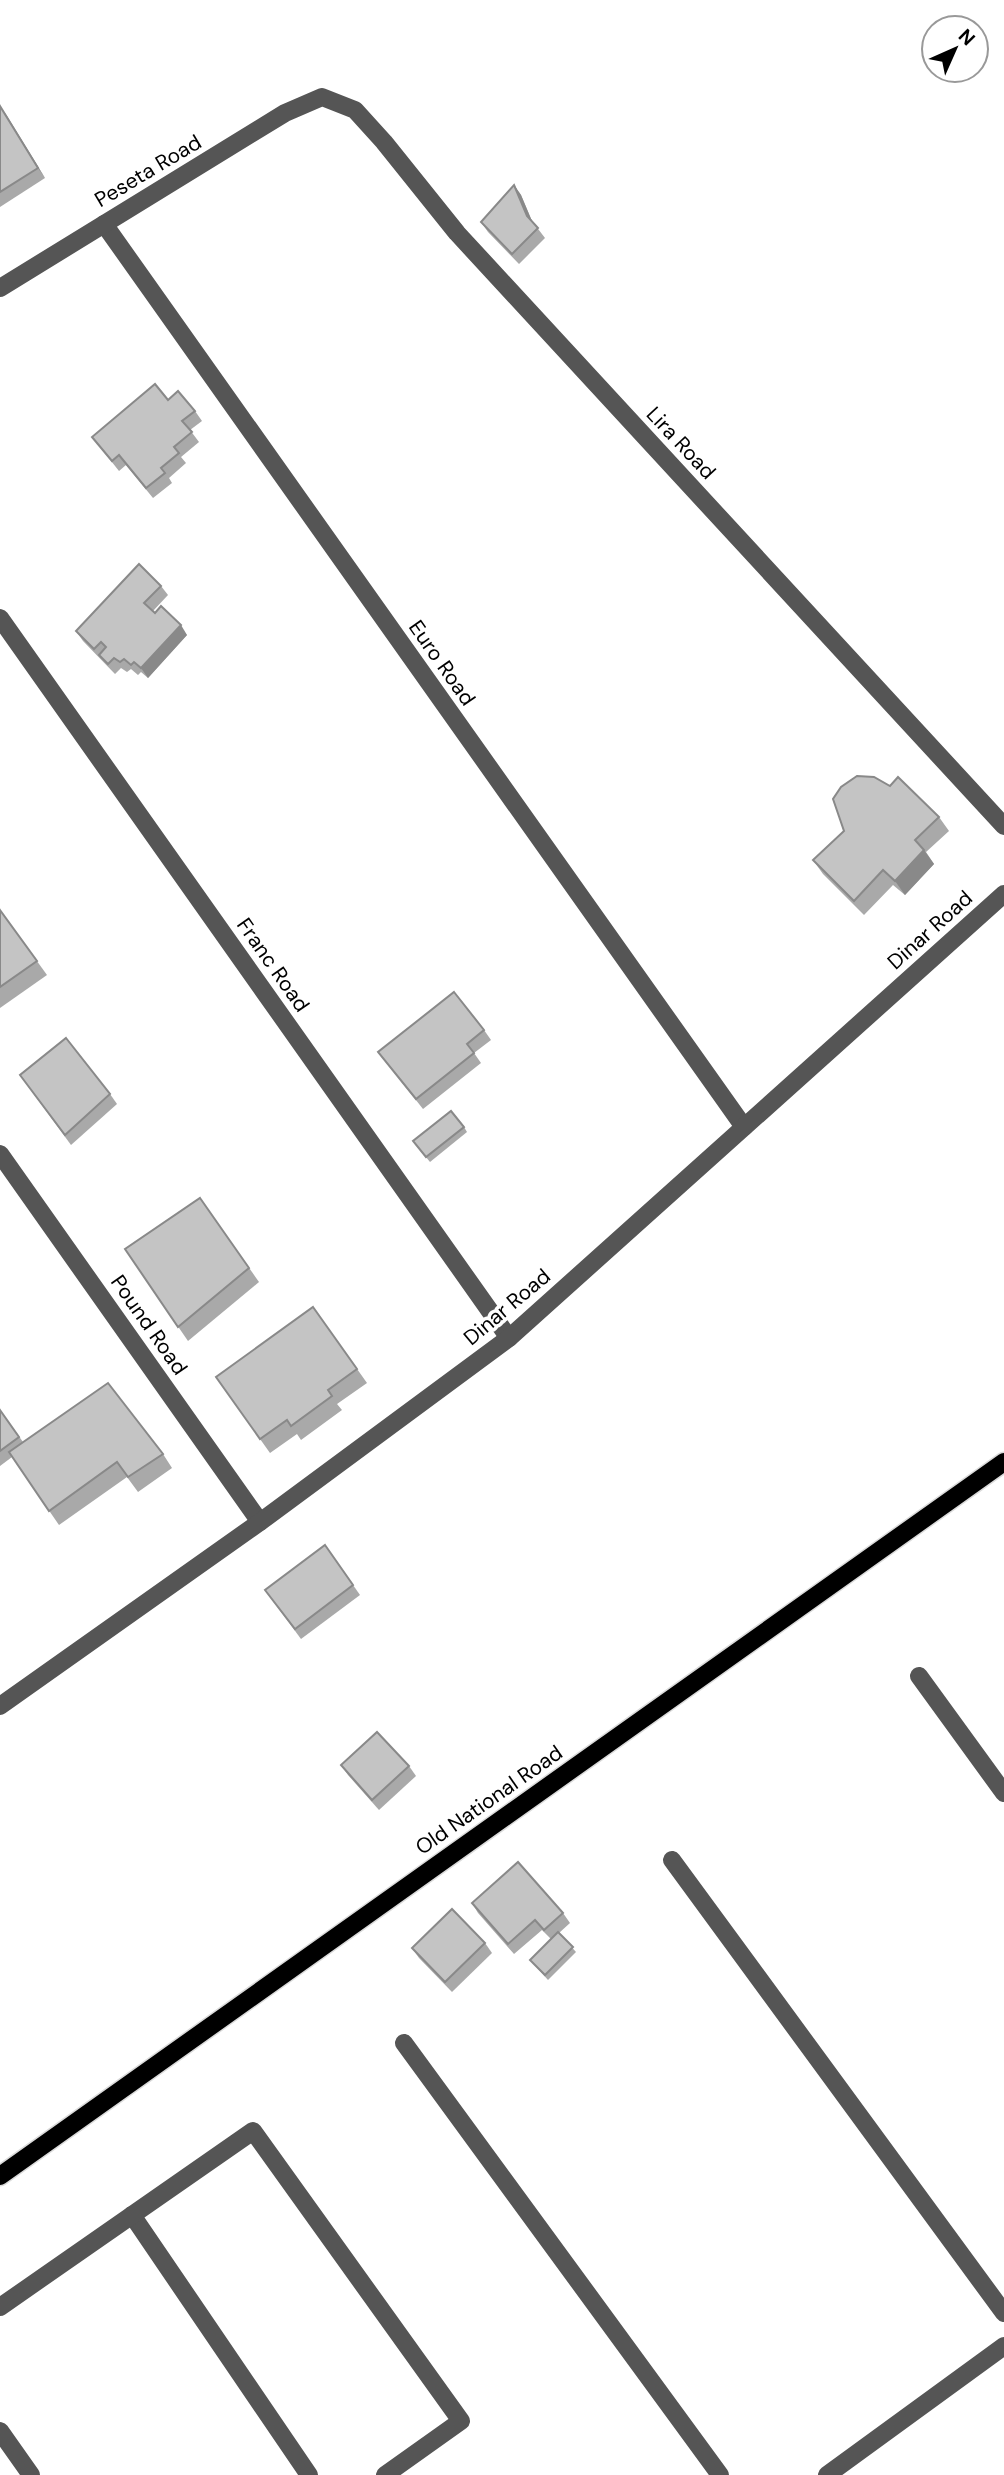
<svg xmlns="http://www.w3.org/2000/svg" width="1004" height="2475" viewBox="0 0 1004 2475" font-family="'DM Sans',sans-serif">
<rect width="100%" height="100%" fill="#fff"/>
<g fill="none" stroke-linecap="round" stroke-linejoin="round">
<g stroke="#dbdbdb" stroke-width="21">
<path id="major" d="M0,2176l1004,-714"/>
</g>
<g stroke="#555" stroke-width="18">
<path d="M104,224l640,903"/>
<path d="M0,288l285,-175 37,-16 33,13 29,32 73,91 547,593"/>
<path d="M0,618l509,720"/>
<path d="M0,1154l260,368"/>
<path d="M919,1676l85,117"/>
<path d="M0,1706l260,-184 249,-184 495,-444"/>
<path d="M672,1860l332,453"/>
<path d="M404,2043l316,432"/>
<path d="M132,2215l177,260"/>
<path d="M0,2307l253,-176 208,290 -76,54"/>
<path d="M0,2431l31,44"/>
<path d="M827,2475l177,-129"/>
</g>
<use href="#major" stroke="#000" stroke-width="18"/>
</g>
<g fill="#a9a9a9">
<path d="M0,106l45,72 -45,29z"/>
<path d="M514,185l7,10 11,26 13,17 -26,26 -31,-32 -7,-10z"/>
<path d="M168,400l27,11 7,10 -12,9 9,12 -18,15 5,6 -17,15 3,5 -19,15 -27,-33 -7,6 -27,-34z"/>
<path d="M161,586l7,9 -15,16 34,24 -39,43 -7,-6 -3,3 -7,-6 -4,3 -6,-4 -6,6 -32,-33 -7,-10z"/>
<path d="M939,817l10,14 -23,21 8,12 -29,31 -12,-10 -29,30 -41,-41 -10,-14 31,-29z"/>
<path d="M0,910l47,65 -47,33z"/>
<path d="M484,1030l7,10 -17,13 7,10 -58,46 -45,-57z"/>
<path d="M20,1075l90,19 7,10 -46,41z"/>
<path d="M464,1127l3,5 -37,30 -13,-16z"/>
<path d="M200,1198l59,84 -71,59 -63,-92z"/>
<path d="M313,1307l54,76 -30,21 5,6 -41,30 -4,-6 -27,19 -54,-76z"/>
<path d="M0,1410l23,32 140,12 9,14 -34,24 -11,-15 -68,48 -47,-68 -12,9z"/>
<path d="M325,1545l35,50 -59,44 -36,-49z"/>
<path d="M341,1765l68,1 7,10 -37,34 -31,-35z"/>
<path d="M472,1903l91,10 7,10 -11,10 17,19 -28,28 -18,-20 21,-21 -9,-9 -28,24 -36,-41z"/>
<path d="M485,1943l7,10 -40,39 -33,-34 -7,-10z"/>
</g>
<g fill="#898989">
<path d="M0,106l7,10 38,62 -7,-10z"/>
<path d="M514,185l7,10 13,31 -7,-10z"/>
<path d="M181,625l6,10 -39,43 -7,-10z"/>
<path d="M924,850l10,14 -29,31 -10,-14z"/>
</g>
<g fill="#c4c4c4" stroke="#898989" stroke-width="2">
<path d="M0,106l38,62 -38,24z"/>
<path d="M514,185l13,31 11,12 -26,26 -31,-32z"/>
<path d="M155,384l13,16 10,-9 17,20 -13,10 10,11 -18,15 5,6 -18,15 4,5 -19,15 -27,-33 -7,6 -20,-24z"/>
<path d="M139,564l22,22 -17,17 11,10 6,-7 20,19 -40,43 -7,-6 -3,3 -7,-6 -4,3 -6,-4 -6,6 -9,-9 7,-8 -5,-5 -7,7 -18,-18z"/>
<path d="M857,776l17,1 16,9 8,-9 41,40 -24,23 9,10 -29,31 -12,-11 -29,31 -41,-41 31,-29 -11,-32 8,-12z"/>
<path d="M0,910l37,51 -37,26z"/>
<path d="M454,992l30,38 -17,14 7,9 -58,46 -38,-47z"/>
<path d="M66,1038l44,56 -45,41 -45,-60z"/>
<path d="M451,1111l13,16 -38,30 -13,-16z"/>
<path d="M200,1198l49,70 -71,59 -53,-78z"/>
<path d="M313,1307l44,62 -29,21 4,6 -41,30 -4,-6 -27,19 -44,-62z"/>
<path d="M108,1383l55,71 -35,23 -11,-15 -68,49 -40,-59z"/>
<path d="M0,1410l19,27 -19,14z"/>
<path d="M325,1545l28,40 -58,44 -30,-39z"/>
<path d="M377,1732l32,34 -37,34 -31,-35z"/>
<path d="M518,1862l45,51 -19,17 -9,-10 -27,24 -36,-41z"/>
<path d="M452,1909l33,34 -40,39 -33,-34z"/>
<path d="M558,1932l15,15 -28,28 -15,-15z"/>
</g>
<g text-anchor="middle" dominant-baseline="central" stroke-width="7" stroke-linejoin="round" paint-order="stroke">
<g font-size="21" fill="#000" stroke="#fff">
<text transform="translate(148 171) rotate(-31)">Peseta Road</text>
<text transform="translate(681 443) rotate(47)">Lira Road</text>
<text transform="translate(442 663) rotate(55)">Euro Road</text>
<text transform="translate(930 930) rotate(-42)">Dinar Road</text>
<text transform="translate(273 965) rotate(55)">Franc Road</text>
<text transform="translate(507 1307) rotate(-40)">Dinar Road</text>
<text transform="translate(149 1325) rotate(55)">Pound Road</text>
<text transform="translate(489 1800) rotate(-35)">Old National Road</text>
</g>
</g>
<g transform="translate(955 49) rotate(45)"><circle r="33" fill="#ffffff" stroke="#999999" stroke-width="2"/>
<path d="M0-5L12 26L0 18L-12 26Z" fill="#000000"/>
<text y="-10" font-size="19" font-weight="bold" text-anchor="middle" fill="#000000">N</text>
</g>
</svg>
